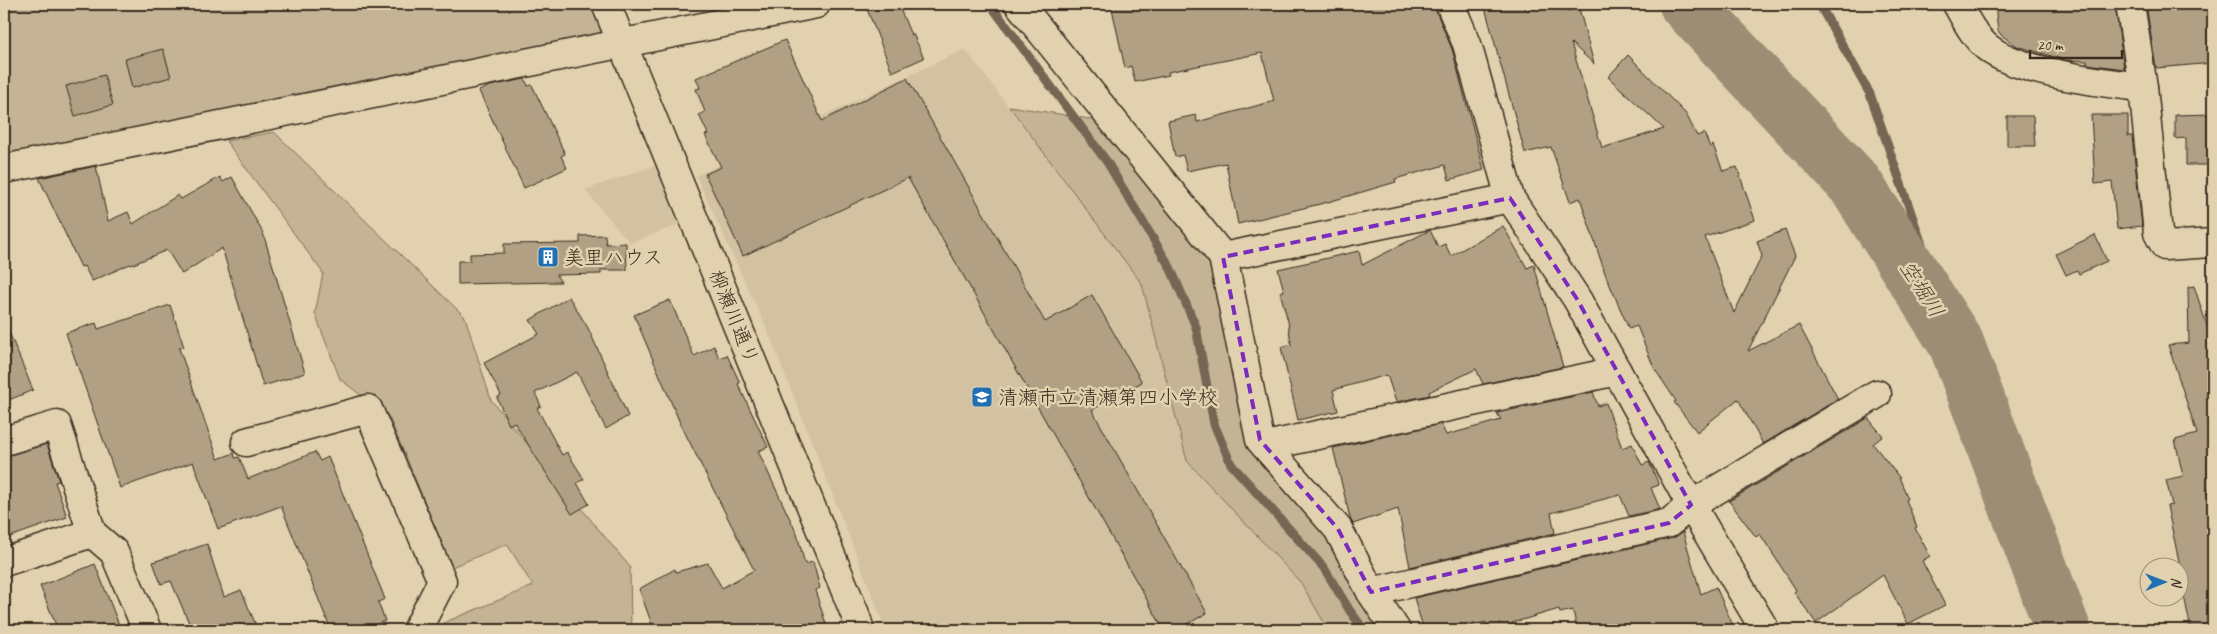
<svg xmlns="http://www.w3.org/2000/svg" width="2217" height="634" viewBox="0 0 2217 634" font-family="Caveat,'Klee One',sans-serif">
<rect width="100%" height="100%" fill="#e2d1ae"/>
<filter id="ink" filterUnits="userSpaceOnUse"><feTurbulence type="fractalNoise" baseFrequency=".02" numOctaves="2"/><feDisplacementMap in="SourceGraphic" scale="10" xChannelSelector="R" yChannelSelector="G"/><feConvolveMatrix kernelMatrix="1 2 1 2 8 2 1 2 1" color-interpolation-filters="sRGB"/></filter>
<g filter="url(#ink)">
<g fill="#d3c2a1">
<path d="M965,49l177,235 45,177 114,122 28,46 -443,1 -117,-296 -73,-158z"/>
<path d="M656,165l22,60 -48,18 -45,-53z"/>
</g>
<g fill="#c4b394" stroke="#806e59">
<path d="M4,4h602l16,40 -618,125z"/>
<path d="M1009,106l105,17 109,134 43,189 130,184h-69l1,-1 -27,-46 -114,-122 -45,-177z"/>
<path d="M274,132l191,185 26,83 139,167 1,63h-179l-9,-7 90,-37 -26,-42 -55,23 -63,-150 -49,-38 -25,-65 8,-41 -97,-132z"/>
</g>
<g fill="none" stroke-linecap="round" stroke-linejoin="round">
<g stroke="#766552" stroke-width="9">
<path d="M990,4l117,158 63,105 26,60 18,97 17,40 93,104 26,43 14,19"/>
<path d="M1819,4l51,90 86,249"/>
</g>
<path stroke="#9e8d74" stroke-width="56" d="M1687,4l168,180 101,159 107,287"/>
</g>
<g fill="#b1a084" stroke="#3b2a1e">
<path d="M865,4h33l13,31 2,-1 11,24 -32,14z"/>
<path d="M1111,4h322l19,45 32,121 -35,10 -4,-15 -50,14 1,3 -68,20 -90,22 -12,-61 -39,8 -4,-16 -8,2 -7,-36 28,-6 1,7 77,-21 -12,-48 -94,19 1,3 -34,7 -4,-16 -6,2z"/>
<path d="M1484,4h40l2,6 21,-6h13l2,8 17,-4 15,56 -23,-21 31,105 62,-19 -56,-52 20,-22 58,59 11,22 7,-3 6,14 3,-2 10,26 14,-4 18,53 -50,17 29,76 28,-57 -5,-15 28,-11 10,26 -47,95 51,-26 39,74 -75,45 -25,-45 -41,33 -23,-30 2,-1 -22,-33 -17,-42 -8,3 -23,-53 -26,-78 -10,4 -19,-55 -26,6z"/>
<path d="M1995,4h120l9,65 -37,-5v-3l-22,-1 -48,-14 -16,-11 -3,-4z"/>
<path d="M2146,4h67v59l-57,5z"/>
<path d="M785,40l37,81 85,-43 138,244 47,-27 50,87 -50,28 115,203 -30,17h-13l-256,-452 -165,78 -38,-82 16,-7 -16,-32 3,-1 -9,-19 6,-3 -9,-23 4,-1 -4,-10z"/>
<path d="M163,49l8,28 -39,11 -7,-29z"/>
<path d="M104,75l9,30 -38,11 -9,-30z"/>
<path d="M525,79l3,7 4,-1 33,69 -4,2 6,12 -43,20 -45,-97 11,-5z"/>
<path d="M2213,114v51h-27v-27l-11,1v-24z"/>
<path d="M2091,115h37v21h4l10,90 -25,3 -5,-47 -17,2z"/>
<path d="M2007,116h26l2,30h-28z"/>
<path d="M96,166l12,55 20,-9 5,12 45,-29 3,4 39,-22 3,5 9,-5 31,56 42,140 -42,13 -41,-138 -40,26 -15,-24 -36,15 -1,-1 -38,17 -8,-15 -3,1 -42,-89z"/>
<path d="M1503,226l24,42 7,-3 29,102 -80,17 -7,-15 -47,23 1,3 -34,7 -9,-27 -54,15 5,21 -40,9 -17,-73 10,-2 -3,-24 -8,-29 4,-1 -6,-22 81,-18 3,14 68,-35 8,17 7,-3 6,12z"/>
<path d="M605,235l1,9 20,-1 1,27h-26v4l-45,1 5,7 -103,2v-23h12v-7l34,-1v-9l76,-1v-7z"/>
<path d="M2095,235l12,26 -28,13 -2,-4 -11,5 -10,-21z"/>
<path d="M2194,286l19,58v145l-6,1 6,27v113h-22l-13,-64h2l-13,-60 5,-1 -6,-25 17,-4 -8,-36 22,-6 -29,-89 21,-2 -1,-56z"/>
<path d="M569,297l19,31 40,88 -22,13 -29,-57 -42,21 6,13 -4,2 25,47 5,-3 17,27 -7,4 12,21 -17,10 -58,-92 -5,3 -12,-27 4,-3 -17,-32 55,-29 -9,-14z"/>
<path d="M670,300l24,56 20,-10 5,12 8,-3 13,28 -2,1 30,63 -10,4 39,83 8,30 8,-2 7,26 -5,2 13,40h-174l-15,-41 36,-20 1,3 32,-9 14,25 32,-18 -74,-147 -46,-108z"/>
<path d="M170,305l14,42 -5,1 39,111 16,-6 1,5 4,-1 9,22 67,-27 5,9 8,-4 57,142 -7,3 7,19 -22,9h-32l-50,-124 -63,23 -25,-67 -73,26 -54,-155 30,-10 2,6z"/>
<path d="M4,320l29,70 -29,12z"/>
<path d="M1593,392l5,14 8,-3 16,45 10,-4 10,21 7,-3 10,23 -8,3 9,21 -31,7 -9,-21 -69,18 4,20 -145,34 -12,-58 -45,15 -3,-6 -17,-70 108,-24 5,11 55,-15 -4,-7z"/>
<path d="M1868,418l15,18 -10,8 26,33 9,22 -2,1 11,27 -2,1 15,28 -8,5 23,44 -37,19 -25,-49 -67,48 -22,-31 2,-2 -36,-56 -4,3 -27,-36z"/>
<path d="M47,444l12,37 -4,1 12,35 -63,22v-82z"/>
<path d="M1683,532l18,62 15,-7 19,43h-158l-4,-20 -13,3 -1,-4 -47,14 1,3 -13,4h-12l-3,-8 -28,8h-33l-10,-32 259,-60z"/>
<path d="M207,544l17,53 17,-7 17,40h-66l-21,-49 -10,3 -8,-22z"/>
<path d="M95,564l26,66h-63l-18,-44z"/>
</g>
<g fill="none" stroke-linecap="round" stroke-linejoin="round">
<g stroke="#3b2a1e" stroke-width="31">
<g id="street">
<path d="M606,4l249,610 5,16"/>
<path d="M1019,4l204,253 37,183 78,89 33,63 25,38"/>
<path d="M1450,4l17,40 43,154 67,101 114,206 74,125"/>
<path d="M1957,4c8,14 17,33 31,44 30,24 116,35 155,39"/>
<path d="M2130,4l13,83 15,146 7,13 48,-3"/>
<path d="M4,169l812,-165"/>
<path d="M1223,257l287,-59"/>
<path d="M4,441l53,-16 35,108 22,19 33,78"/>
<path d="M246,442l122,-33 74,172 -25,49"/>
<path d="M1266,446l351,-75"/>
<path d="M4,562l88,-29"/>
<path d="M1371,592l298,-69 22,-18 186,-111"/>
</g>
</g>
<use href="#street" stroke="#e2d1ae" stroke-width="28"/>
</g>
</g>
<path fill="none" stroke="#7b2cbf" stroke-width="4" stroke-dasharray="10 6" stroke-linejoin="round" d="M1510,198l67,101 114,206 -22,18 -298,69 -33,-63 -78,-89 -37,-183z"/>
<defs>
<g id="building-square" transform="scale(1.125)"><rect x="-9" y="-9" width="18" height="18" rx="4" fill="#1f6fb2" stroke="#e2d1ae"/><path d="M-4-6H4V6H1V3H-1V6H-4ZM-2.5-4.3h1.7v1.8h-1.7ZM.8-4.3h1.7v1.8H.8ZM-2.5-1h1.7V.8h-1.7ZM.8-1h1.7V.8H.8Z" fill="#fff"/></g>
<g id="school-square" transform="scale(1.125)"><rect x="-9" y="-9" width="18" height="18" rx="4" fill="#1f6fb2" stroke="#e2d1ae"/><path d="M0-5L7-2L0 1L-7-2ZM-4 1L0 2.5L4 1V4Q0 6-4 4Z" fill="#fff"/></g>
</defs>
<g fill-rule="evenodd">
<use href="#building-square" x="548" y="257"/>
<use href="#school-square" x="982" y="397"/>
</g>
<g text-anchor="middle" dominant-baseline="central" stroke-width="5" stroke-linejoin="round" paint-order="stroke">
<g font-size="20" fill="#3b2a1e" stroke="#e2d1ae" text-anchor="start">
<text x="564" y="257">美里ハウス</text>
<text x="998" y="397">清瀬市立清瀬第四小学校</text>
</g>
<g font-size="20" fill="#3b2a1e" stroke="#e2d1ae">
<text transform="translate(734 317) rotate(68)">柳瀬川通り</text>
</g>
<g font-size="21" font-style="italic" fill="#4f3e2f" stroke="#e2d1ae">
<text transform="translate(1922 289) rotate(58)">空堀川</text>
</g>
</g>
<rect width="2217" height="634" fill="none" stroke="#e2d1ae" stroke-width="20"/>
<rect x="10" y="10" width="2197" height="614" fill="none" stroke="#3b2a1e" stroke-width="2" filter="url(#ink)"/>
<g transform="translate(2164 582) rotate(89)"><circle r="24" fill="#e2d1ae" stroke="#9f8e74"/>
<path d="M0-4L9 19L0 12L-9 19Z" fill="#1f6fb2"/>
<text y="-8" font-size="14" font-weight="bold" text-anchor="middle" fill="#3b2a1e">N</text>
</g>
<path d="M2030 50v8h92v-8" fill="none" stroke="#3b2a1e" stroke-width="2.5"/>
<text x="2037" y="50" font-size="15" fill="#3b2a1e" stroke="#e2d1ae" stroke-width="4" paint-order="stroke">20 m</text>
</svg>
